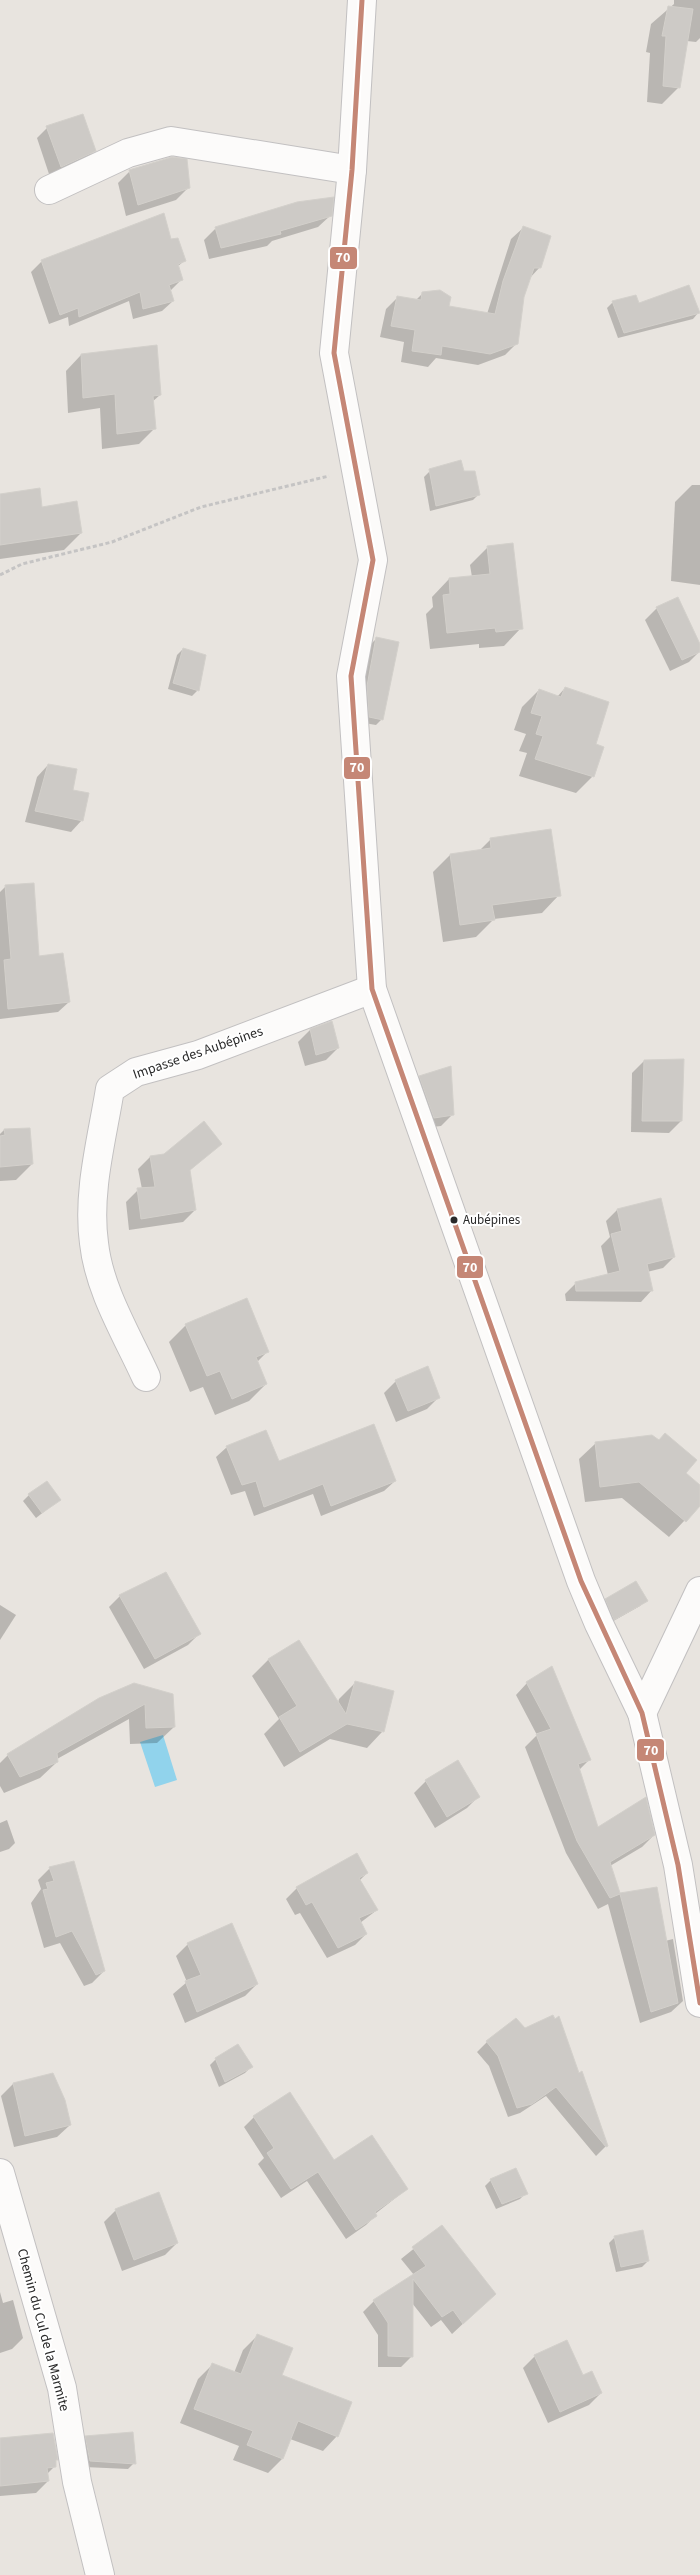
<svg xmlns="http://www.w3.org/2000/svg" width="700" height="2575" viewBox="0 0 700 2575" font-family="'Source Sans 3',sans-serif">
<rect width="100%" height="100%" fill="#e8e4df"/>
<path fill="#91d3ec" d="M163,1735l14,45 -22,7 -15,-45z"/>
<g fill="#0003">
<path d="M674,0h26v38l-4,4 -9,-1 -8,46 -17,17 -15,-2 3,-49 -4,-1 5,-28 23,-20z"/>
<path d="M47,128l47,23 -10,10 -34,16 -13,-39z"/>
<path d="M130,171l58,17 -12,12 -50,16 -8,-33z"/>
<path d="M331,215l-13,12 -46,14 -5,5 -58,13 -5,-19 12,-12z"/>
<path d="M523,228l17,39 -11,12 -6,18 -6,46 -12,12 -27,10 -42,-7 -8,9 -27,-5 3,-20 -24,-5 6,-28 11,-11 18,3 8,-8 25,14 39,7 24,-75z"/>
<path d="M42,261h142l-7,6 4,13 -11,11 3,10 -11,10 -29,8 -4,-18 -60,25 -1,-9 -19,7 -18,-52z"/>
<path d="M613,302l25,2 60,9 -5,6 -75,19 -11,-30z"/>
<path d="M81,355l79,40 -8,7 3,26 -16,16 -37,5 -2,-41 -32,5 -2,-42z"/>
<path d="M430,471l34,2 15,21 -6,6 -43,11 -6,-34z"/>
<path d="M692,485h8v100l-29,-4 4,-79z"/>
<path d="M0,495l41,14 40,24 -17,17 -64,9z"/>
<path d="M487,548l34,80 -17,18 -25,2v-4l-49,5 -4,-35 7,-7 -1,-10 17,-18 23,-2 -2,-12z"/>
<path d="M657,608l43,39v4l-11,11 -19,9 -25,-51z"/>
<path d="M377,638l5,81 -6,6 -12,-2 -2,-30 9,-49z"/>
<path d="M183,649l15,41 -6,6 -24,-7 9,-34z"/>
<path d="M565,688l29,57 -1,31 -17,17 -57,-17 8,-23 -8,-2 7,-17 -12,-4 8,-23 17,-17 18,7z"/>
<path d="M48,765l23,26 11,29 -11,12 -46,-10 12,-45z"/>
<path d="M491,839l68,56 -17,18 -48,6 -18,18 -33,5 -10,-70 17,-17 29,-4z"/>
<path d="M6,886l32,71 31,45 -11,10 -58,7v-127z"/>
<path d="M310,1030l28,18 -12,12 -21,6 -7,-24z"/>
<path d="M644,1061l37,60 -12,12 -38,-1 1,-59z"/>
<path d="M420,1077l33,37 -12,12 -18,2 -15,-40z"/>
<path d="M4,1130l28,34 -16,16 -16,1v-47z"/>
<path d="M220,1144l-31,27 6,39 -12,12 -54,8 -3,-28 12,-12 4,-1 -4,-20 12,-12z"/>
<path d="M617,1210l57,47 -11,11 -16,4 5,18 -11,12 -75,-1 -1,-7 11,-11 32,-8 -7,-29 9,-9 -4,-16z"/>
<path d="M186,1325l81,27 -10,10 9,22 -17,17 -34,14 -12,-28 -13,5 -21,-50z"/>
<path d="M396,1381l43,16 -12,12 -31,13 -12,-29z"/>
<path d="M596,1443l89,30 15,13v18l-31,33 -47,-39 -37,4 -6,-43z"/>
<path d="M227,1447l52,16 116,18 -11,10 -63,25 -8,-22 -59,22 -9,-25 -14,4 -15,-38z"/>
<path d="M29,1495l30,5 -23,18 -13,-17z"/>
<path d="M120,1596l79,38 -11,11 -44,24 -35,-62z"/>
<path d="M606,1600h40l-6,6 -32,18 -8,-18z"/>
<path d="M0,1605l16,10 -16,25z"/>
<path d="M299,1641l39,62 1,-4 16,-16 37,9 -10,40 -15,16 -37,-9 -46,28 -20,-33 15,-15 -27,-43 16,-16z"/>
<path d="M527,1683l63,76 -11,11 19,59 56,6 -12,12 -32,19 9,28 37,-6 9,53 8,-2 10,62 -12,11 -31,11 -32,-119 -10,5 -32,-56 -41,-106 12,-12 -21,-40z"/>
<path d="M134,1685l40,42 -17,16 -27,1 -1,-25 -72,40v3l-17,16 -36,15 -4,-7v-23l8,-8z"/>
<path d="M426,1781l53,15 -12,12 -32,20 -21,-35z"/>
<path d="M7,1820l8,23 -6,6 -9,3v-29z"/>
<path d="M50,1868l54,103 -12,12 -8,3 -24,-43 -16,5 -13,-45 10,-14 -3,-9z"/>
<path d="M367,1873l-7,7 17,30 -17,13 6,11 -11,11 -28,13 -27,-45 -5,2 -9,-16 11,-11z"/>
<path d="M188,1944l69,40 -12,12 -60,27 -12,-29 14,-12 -11,-26z"/>
<path d="M525,2029l53,45 28,72 -10,10 -50,-60 -26,17 -12,4 -19,-51 -12,-14 10,-10z"/>
<path d="M216,2059l35,8 -6,6 -26,14 -9,-22z"/>
<path d="M52,2074l18,51 -13,12 -43,10 -13,-51 12,-12z"/>
<path d="M290,2093l44,69 73,27 -32,25 1,1 -10,10 -20,14 -39,-58 -26,17 -23,-34 6,-6 -20,-31 10,-10z"/>
<path d="M491,2180l35,13 -6,6 -24,10 -11,-23z"/>
<path d="M116,2210l61,33 -12,12 -43,16 -18,-49z"/>
<path d="M442,2226l41,79 -31,29 -11,-14 -10,7 -19,-24v53l-11,11h-23v-32l-15,-23 11,-11 40,-26 -13,-16z"/>
<path d="M615,2237l33,24 -6,6 -26,5 -7,-29z"/>
<path d="M0,2292l3,11 10,-3 10,38 -11,11 -12,4z"/>
<path d="M257,2336l23,40 57,60 -14,15 -33,-12 -8,20 -14,14 -35,-13 6,-14 -59,-23 18,-44 14,-14 22,8 9,-23z"/>
<path d="M535,2356l47,20 19,17 -12,12 -41,18 -25,-55z"/>
<path d="M86,2437l48,26 -6,6 -44,-2 -4,-24z"/>
<path d="M0,2445l54,16 1,5 -8,8 1,7 -12,12 -36,3v2z"/>
</g>
<g fill="#cdcac6" stroke="#d3d0cb">
<path d="M668,6l25,3 -13,79 -17,-2 3,-50h-4z"/>
<path d="M83,114l13,37 -35,16 -15,-41z"/>
<path d="M172,157l15,2 3,29 -52,17 -9,-35z"/>
<path d="M334,197l-2,19 -52,15 1,3 -60,14 -6,-21 82,-25z"/>
<path d="M164,213l7,26 7,-1 8,23 -8,3 5,16 -14,5 5,16 -31,8 -3,-17 -61,25 -1,-9 -18,7 -19,-55z"/>
<path d="M523,226l28,10 -10,32h-7l-10,29 -6,47 -28,10 -48,-8 -1,9 -29,-4 3,-21 -24,-4 6,-30 24,4 1,-8 18,-2 11,7 -2,9 46,8 8,-33z"/>
<path d="M689,285l11,28 -76,20 -12,-32 24,-6 3,8z"/>
<path d="M157,345l4,50 -8,1 3,33 -39,5 -2,-40 -32,4 -2,-44z"/>
<path d="M461,460l3,11h11l5,24 -44,11 -7,-37z"/>
<path d="M40,488l2,19 35,-6 5,32 -82,12v-51z"/>
<path d="M513,543l10,86 -27,3 -1,-4 -48,5 -4,-38 7,-1 -1,-16 41,-4 -3,-28z"/>
<path d="M678,597l22,47v8l-18,8 -26,-53z"/>
<path d="M376,637l23,5 -16,78 -14,-3 -2,-31z"/>
<path d="M183,648l23,7 -7,36 -26,-8z"/>
<path d="M565,687l44,15 -13,42 8,3 -10,30 -59,-18 8,-23 -7,-2 6,-18 -11,-3 8,-24 22,8z"/>
<path d="M48,764l29,5 -4,21 16,3 -6,28 -48,-10z"/>
<path d="M551,829l10,67 -69,9 3,15 -35,5 -10,-71 41,-6 -1,-10z"/>
<path d="M34,883l5,73 24,-3 7,49 -62,7 -4,-49 7,-1 -6,-74z"/>
<path d="M332,1021l7,27 -23,7 -6,-26z"/>
<path d="M684,1059l-2,62h-40l2,-61z"/>
<path d="M451,1066l3,49 -20,3 -15,-42z"/>
<path d="M204,1121l18,23 -32,26 6,40 -55,9 -4,-31 18,-1 -5,-31 14,-2z"/>
<path d="M30,1128l3,36 -33,3v-31l5,-1 -1,-6z"/>
<path d="M661,1198l14,59 -28,7 6,27h-77l-1,-9 45,-11 -9,-37 11,-3 -5,-22z"/>
<path d="M247,1298l22,54 -13,5 11,27 -35,15 -12,-28 -13,5 -22,-52z"/>
<path d="M428,1366l12,32 -32,13 -13,-31z"/>
<path d="M374,1424l22,57 -65,25 -8,-22 -59,23 -8,-26 -14,4 -16,-39 40,-16 13,31z"/>
<path d="M665,1433l32,27 -11,13 14,12v21l-14,16 -47,-40 -39,5 -5,-45 57,-7 7,5z"/>
<path d="M47,1481l14,19 -19,13 -14,-19z"/>
<path d="M166,1572l35,62 -46,25 -36,-64z"/>
<path d="M636,1581l12,20 -34,19 -9,-21z"/>
<path d="M299,1640l47,74 9,-33 39,10 -10,41 -37,-8 -47,28 -21,-35 18,-11 -29,-47z"/>
<path d="M552,1666l39,94 -13,4 20,63 48,-30 9,38 -45,27 10,31 37,-6 21,116 -27,9 -31,-118 -10,4 -33,-57 -41,-107 15,-5 -25,-47z"/>
<path d="M134,1683l39,11 2,33 -29,1 -1,-24 -88,49 1,9 -38,15 -13,-23 92,-56z"/>
<path d="M458,1760l22,37 -33,20 -22,-37z"/>
<path d="M357,1853l11,20 -9,5 19,32 -19,8 8,16 -29,14 -26,-46 -6,3 -10,-18z"/>
<path d="M74,1861l31,110 -9,4 -24,-44 -16,6 -13,-47 5,-1 -2,-6 8,-2 -5,-14z"/>
<path d="M232,1923l26,61 -61,28 -12,-31 16,-6 -14,-32z"/>
<path d="M553,2015l2,4 4,-3 20,57 3,-2 26,75 -2,1 -50,-60 -24,17 -15,4 -19,-52 -12,-15 30,-23 9,10z"/>
<path d="M238,2044l15,23 -28,15 -10,-24z"/>
<path d="M53,2073l12,27 6,25 -46,11 -12,-53z"/>
<path d="M290,2092l44,68 38,-25 36,54 -33,23 2,4 -21,14 -38,-58 -27,17 -24,-36 7,-5 -21,-32z"/>
<path d="M516,2168l12,26 -26,10 -12,-25z"/>
<path d="M159,2192l19,51 -44,17 -19,-51z"/>
<path d="M442,2225l54,69 -33,30 -10,-14 -11,7 -29,-38v78l-25,-1v-33l-15,-23 53,-34 -14,-19z"/>
<path d="M643,2230l6,31 -28,6 -7,-31z"/>
<path d="M257,2334l36,14 -11,27 70,27 -14,35 -40,-16 -15,38 -36,-14 6,-14 -59,-22 18,-46 29,11z"/>
<path d="M567,2340l16,35 9,-4 10,22 -42,19 -26,-57z"/>
<path d="M133,2432l3,32 -46,-3 -5,-25z"/>
<path d="M53,2433l5,27h-2v7l-9,1 2,13 -49,5v-48z"/>
</g>
<g fill="none" stroke-linecap="round" stroke-linejoin="round">
<g stroke="#c2c0c1" stroke-width="30">
<g id="minor">
<path d="M362,0l-10,170 -18,183 39,207 -22,116 21,313 209,592 18,43 43,89 36,152 22,138"/>
<path d="M49,190l79,-37 43,-12 181,29"/>
<path d="M146,1377c-19,-42 -47,-87 -52,-134 -7,-51 8,-104 16,-154l26,-17 62,-17 174,-66"/>
<path d="M642,1713l58,-122"/>
<path d="M0,2173l62,215 15,94 23,93"/>
</g>
</g>
<path stroke="#c5c4c4" stroke-width="3" stroke-dasharray="4 2.5" stroke-linecap="butt" d="M0,575l22,-11 90,-22 89,-35 128,-31"/>
<use href="#minor" stroke="#fcfbfa" stroke-width="28"/>
<g stroke="#fff" stroke-width="9">
<path id="bus-1" d="M362,0l-10,170 -18,183 39,207 -22,116 21,313 209,592 61,132 36,152 22,138"/>
</g>
<use href="#bus-1" stroke="#c58776" stroke-width="5"/>
</g>
<circle fill="#2a2a2a" stroke="#fff" stroke-width="2" cx="454" cy="1220" r="4.5"/>
<g text-anchor="middle" dominant-baseline="central" stroke-width="4" stroke-linejoin="round" paint-order="stroke">
<g font-size="13" fill="#2a2a2a" stroke="#fff" text-anchor="start">
<text x="463" y="1220">Aubépines</text>
</g>
<g font-size="14" fill="#2a2a2a" stroke="#fff">
<text transform="translate(198 1053) rotate(-19)">Impasse des Aubépines</text>
<text transform="translate(43 2330) rotate(75)">Chemin du Cul de la Marmite</text>
</g>
</g>
<g stroke="#fff" stroke-width="2">
<rect x="329" y="246" width="29" height="24" rx="5" fill="#c58776"/>
<rect x="343" y="756" width="28" height="24" rx="5" fill="#c58776"/>
<rect x="456" y="1255" width="28" height="24" rx="5" fill="#c58776"/>
<rect x="636" y="1738" width="29" height="24" rx="5" fill="#c58776"/>
</g>
<g font-size="14" text-anchor="middle" font-weight="bold" fill="#fff">
<text x="343" y="262">70</text>
<text x="357" y="772">70</text>
<text x="470" y="1272">70</text>
<text x="651" y="1755">70</text>
</g>
</svg>
